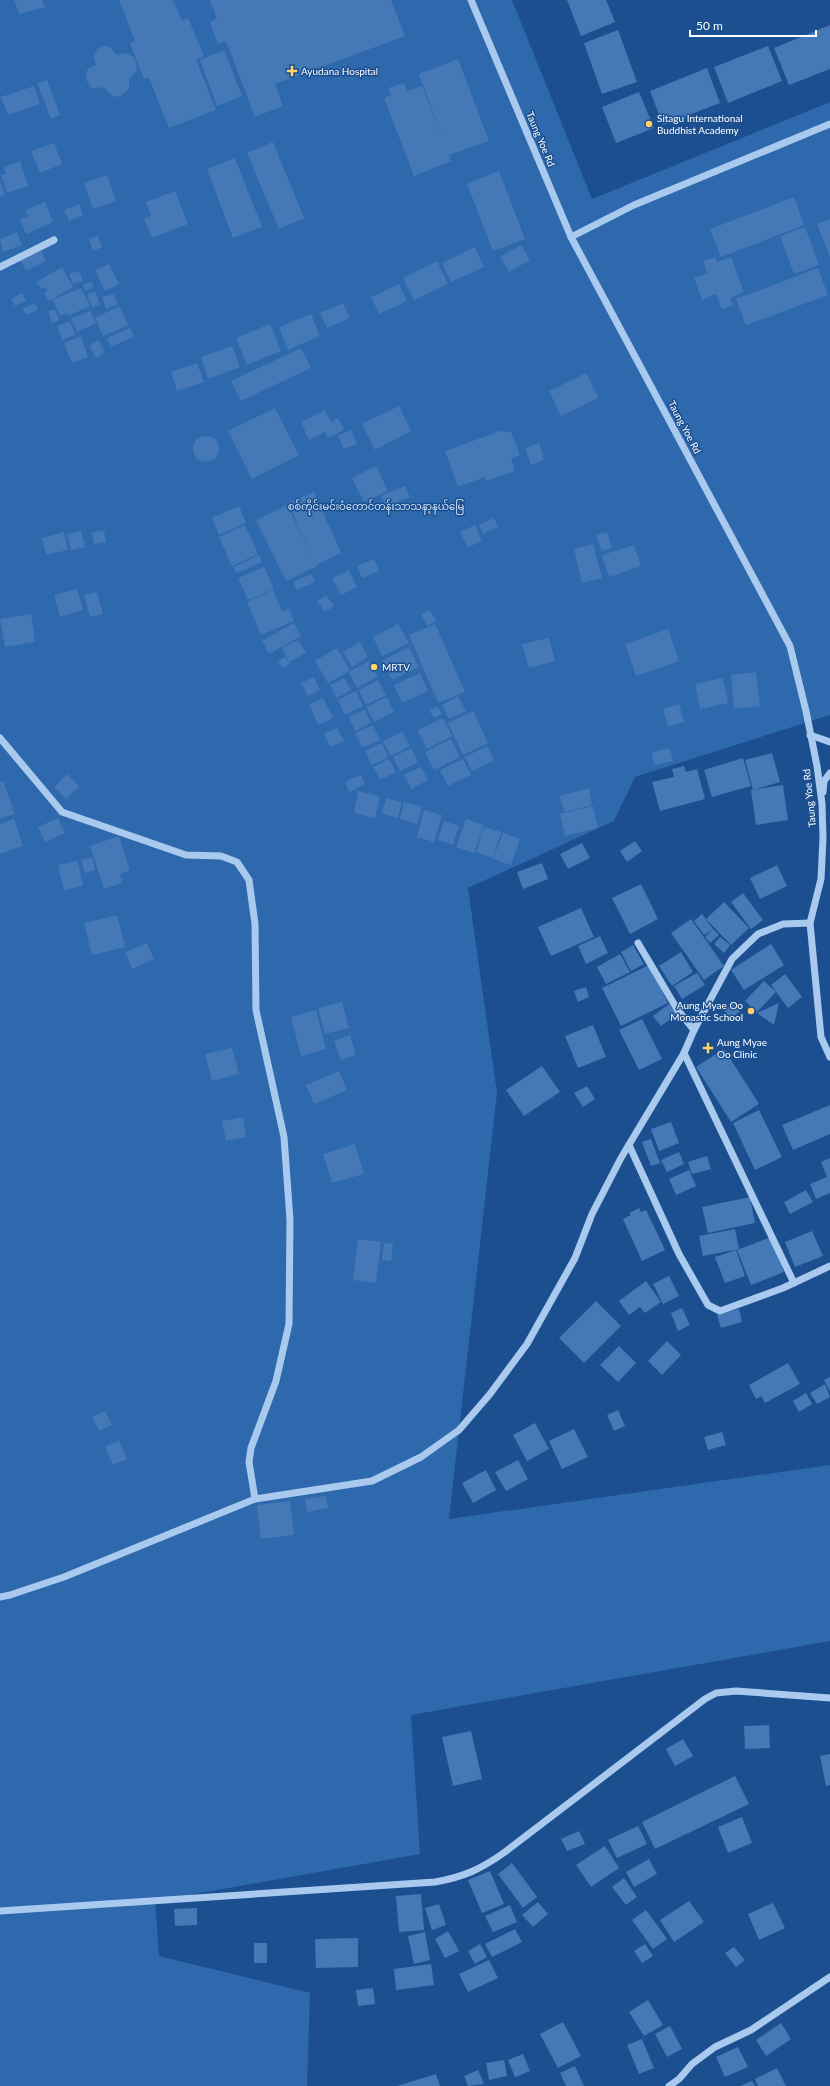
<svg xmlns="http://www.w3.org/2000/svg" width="830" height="2086" viewBox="0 0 830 2086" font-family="Lato,'Noto Sans Myanmar',sans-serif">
<rect width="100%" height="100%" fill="#1b4f8f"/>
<path fill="#2e69ad" d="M0,0h512l80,199 238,-97v613l-195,62 -21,44 -146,67 29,205 -48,426 381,-54v176l-419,74 9,139 -265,47 4,55 151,37 -3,93h-307z"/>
<g fill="#4478b7">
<path d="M14,0h28l3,7 -26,7z"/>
<path d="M119,0h54l9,21 6,-3 16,38 -8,4 20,50 -47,18 -20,-50 -5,1 -14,-36 5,-2z"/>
<path d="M210,0h181l14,36 -130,48 8,22 -28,11 -29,-76 -8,4 -8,-23 7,-3z"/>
<path d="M567,0h39l9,22 -34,14z"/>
<path d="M830,25v44l-41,16 -15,-37z"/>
<path d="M618,30l19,52 -35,12 -18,-51z"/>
<path d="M104,46l6,1 7,8 9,-2 6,3 4,5 1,7 -3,7 -5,4v10l-9,8 -7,-1 -10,-9 -10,2 -4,-4 -3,-6v-7l4,-5 6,-2 -2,-9 3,-7z"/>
<path d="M768,46l14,35 -54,22 -14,-36z"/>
<path d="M224,50l18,46 -25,10 -17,-46z"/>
<path d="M458,59l31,82 -40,14 2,6 -37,15 -30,-78 7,-3 -3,-7 16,-5 3,8 15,-5 22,55 -25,-67z"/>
<path d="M707,68l13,35 -57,22 -13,-34z"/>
<path d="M47,80l13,35 -9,4 -14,-36z"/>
<path d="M34,86l6,18 -32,11 -7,-18z"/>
<path d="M639,92l15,36 -38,15 -14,-36z"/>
<path d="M273,142l31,76 -25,11 -32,-76z"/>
<path d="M54,143l8,21 -22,9 -9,-22z"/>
<path d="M235,158l27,69 -29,11 -26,-69z"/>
<path d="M20,161l8,25 -21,7 -6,-18 5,-1 -2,-7z"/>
<path d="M499,171l26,68 -32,12 -26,-67z"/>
<path d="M107,175l9,26 -23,8 -9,-26z"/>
<path d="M0,182l5,13 -5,1z"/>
<path d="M175,191l13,33 -36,14 -8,-19 7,-3 -5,-14z"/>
<path d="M794,197l10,28 -83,32 -11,-28z"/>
<path d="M45,202l8,20 -27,12 -6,-14 8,-4 -3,-6z"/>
<path d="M79,204l4,11 -14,6 -5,-11z"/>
<path d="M830,219v38l-13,-33z"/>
<path d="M805,227l14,38 -25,9 -14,-38z"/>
<path d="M17,232l5,13 -19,7 -3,-13z"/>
<path d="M98,236l4,11 -9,4 -4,-12z"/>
<path d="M521,245l9,15 -21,12 -9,-15z"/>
<path d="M475,247l9,20 -33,15 -9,-19z"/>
<path d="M40,249l6,12 -20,10 -6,-12z"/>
<path d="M715,257l2,5 14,-5 13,35 -14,6 3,7 -11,4 -6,-15 -14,6 -8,-22 13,-5 -4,-12z"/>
<path d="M437,261l11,23 -34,16 -11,-22z"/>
<path d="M109,264l10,20 -14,7 -10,-21z"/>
<path d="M62,267l11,20 -24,14 -5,-8 4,-2 -3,-4 -4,2 -4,-7z"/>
<path d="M818,268l10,27 -82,30 -10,-26z"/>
<path d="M79,271l4,10 -10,3 -4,-10z"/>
<path d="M91,282l3,5 -9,4 -2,-6z"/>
<path d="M399,284l8,17 -28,13 -8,-17z"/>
<path d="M81,288l9,18 -22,10v-3l-8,3 -7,-17z"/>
<path d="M95,291l5,14 -8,2 -5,-13z"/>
<path d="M22,293l4,8 -11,5 -4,-7z"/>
<path d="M114,294l4,10 -12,5 -4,-12z"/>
<path d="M35,303l3,7 -12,5 -3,-7z"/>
<path d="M343,303l7,15 -23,10 -7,-15z"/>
<path d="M119,306l9,19 -8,4 -4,-10 4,10 -17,7 -8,-18z"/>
<path d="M55,309l4,11 -7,3 -4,-12z"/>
<path d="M90,311l6,12 -19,9 -6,-13z"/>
<path d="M311,314l9,22 -32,14 -9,-23z"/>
<path d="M70,321l5,14 -13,5 -5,-14z"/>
<path d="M270,324l11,27 -34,14 -11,-27z"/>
<path d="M130,328l4,8 -23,11 -4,-9z"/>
<path d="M81,336l7,21 -16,6 -8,-20z"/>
<path d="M98,340l7,12 -9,6 -7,-12z"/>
<path d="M232,346l8,21 -32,12 -7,-22z"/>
<path d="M301,348l10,20 -70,33 -10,-20z"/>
<path d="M197,363l7,19 -27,9 -6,-19z"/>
<path d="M586,373l13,25 -38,18 -12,-25z"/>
<path d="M399,406l12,25 -36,19 -13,-26z"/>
<path d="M275,408l24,47 -47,24 -24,-48z"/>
<path d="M325,410l6,12 7,-4 6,12 -16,8 -3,-6 -16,8 -8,-18z"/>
<path d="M351,430l6,14 -13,5 -6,-13z"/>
<path d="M500,431l11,1 9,23 -9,3 4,13 -29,10 -1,-4 -27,10 -13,-36z"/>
<circle cx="206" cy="449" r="13"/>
<path d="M539,443l5,17 -13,5 -6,-17z"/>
<path d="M376,466l12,25 -24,11 -12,-24z"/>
<path d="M405,486l5,11 -24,10 -5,-11z"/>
<path d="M314,492l27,61 -25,12 -28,-62z"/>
<path d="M287,505l30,61 -31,15 -30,-61z"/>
<path d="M239,506l7,17 -27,12 -7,-17z"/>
<path d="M494,518l4,9 -15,7 -4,-9z"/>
<path d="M245,525l13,29 -26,12 -13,-29z"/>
<path d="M475,525l7,15 -14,8 -8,-16z"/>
<path d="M104,530l2,12 -12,2 -2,-12z"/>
<path d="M81,531l4,16 -14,3 -4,-16z"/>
<path d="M64,532l4,18 -22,5 -4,-17z"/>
<path d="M607,532l5,16 -10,3 -6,-16z"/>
<path d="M593,544l9,34 -20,5 -8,-34z"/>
<path d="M634,545l7,21 -32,11 -7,-22z"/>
<path d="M259,555l3,7 -25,11 -4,-6z"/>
<path d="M374,559l5,12 -17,7 -5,-12z"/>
<path d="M264,567l10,22 -26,11 -10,-22z"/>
<path d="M349,570l8,17 -16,8 -9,-17z"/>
<path d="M311,574l4,8 -18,8 -4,-8z"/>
<path d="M77,589l6,21 -23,7 -6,-22z"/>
<path d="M273,590l9,21 7,-2 5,12 -33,14 -14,-33z"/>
<path d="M97,592l6,22 -13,3 -6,-22z"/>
<path d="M326,595l8,11 -9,6 -8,-11z"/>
<path d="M430,610l6,11 -9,5 -6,-12z"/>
<path d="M31,614l4,28 -30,5 -5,-28z"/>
<path d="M294,623l7,13 -32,18 -7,-13z"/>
<path d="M398,624l11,19 -27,13 -9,-19z"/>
<path d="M435,624l30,68 -27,11 -29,-68z"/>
<path d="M668,629l11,32 -43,15 -11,-32z"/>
<path d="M549,638l6,23 -26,7 -7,-24z"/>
<path d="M298,640l8,13 -17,9 -7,-14z"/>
<path d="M360,642l8,15 -16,10 -9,-15z"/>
<path d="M409,647l10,20 -27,13 -10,-19z"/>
<path d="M337,648l13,23 -22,12 -13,-22z"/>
<path d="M285,657l5,7 -8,4 -4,-7z"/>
<path d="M369,661l9,16 -21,11 -8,-16z"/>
<path d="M756,672l4,34 -26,3 -3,-34z"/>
<path d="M420,673l8,18 -26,12 -8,-18z"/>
<path d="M314,677l6,13 -12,6 -7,-13z"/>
<path d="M344,678l7,12 -14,8 -7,-13z"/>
<path d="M723,678l5,25 -28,6 -5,-25z"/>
<path d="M378,680l8,15 -20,10 -7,-15z"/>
<path d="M356,691l7,15 -18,9 -7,-15z"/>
<path d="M458,696l8,15 -17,8 -7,-14z"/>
<path d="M387,697l7,15 -20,10 -8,-15z"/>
<path d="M323,698l10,20 -15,7 -9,-21z"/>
<path d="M679,704l5,18 -16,5 -5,-18z"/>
<path d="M437,706l5,8 -8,4 -5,-8z"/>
<path d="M365,709l6,14 -16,8 -6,-14z"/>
<path d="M473,711l15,32 -25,12 -15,-32z"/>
<path d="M443,718l9,18 -25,13 -10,-19z"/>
<path d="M373,725l7,15 -18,8 -7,-15z"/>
<path d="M337,728l7,13 -14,6 -6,-13z"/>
<path d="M402,732l8,14 -19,10 -8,-15z"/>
<path d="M451,739l9,18 -26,13 -9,-18z"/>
<path d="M382,743l6,14 -16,8 -7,-14z"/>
<path d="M487,746l7,14 -22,11 -7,-14z"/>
<path d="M411,748l7,14 -18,9 -7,-14z"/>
<path d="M670,748l3,13 -19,4 -2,-13z"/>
<path d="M772,753l8,29 -27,8 -8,-30z"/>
<path d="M743,758l8,28 -39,11 -8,-27z"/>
<path d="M389,759l7,13 -16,8 -7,-13z"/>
<path d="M463,759l8,16 -23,11 -8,-16z"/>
<path d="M684,766l2,6 11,-3 8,30 -45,12 -8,-29 22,-5 -2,-8z"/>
<path d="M421,767l7,13 -17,9 -7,-14z"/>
<path d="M67,774l12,12 -13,13 -12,-12z"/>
<path d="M361,775l4,9 -16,8 -4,-10z"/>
<path d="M3,781l12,33 -15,5v-37z"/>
<path d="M783,785l5,35 -32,5 -5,-35z"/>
<path d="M589,788l3,17 -27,7 -6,-16z"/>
<path d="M358,791l22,5 -5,22 -21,-5z"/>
<path d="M386,798l16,4 -4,16 -16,-4z"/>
<path d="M404,802l18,4 -5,18 -17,-5z"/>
<path d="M593,806l5,22 -33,8 -5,-22z"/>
<path d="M424,810l18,5 -8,27 -17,-5z"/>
<path d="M58,818l7,15 -20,9 -7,-15z"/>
<path d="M14,819l9,27 -23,8v-30z"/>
<path d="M466,819l18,6 -10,28 -18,-6z"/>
<path d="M444,821l15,5 -6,19 -15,-5z"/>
<path d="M484,827l17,5 -8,26 -17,-6z"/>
<path d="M503,833l17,6 -9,26 -18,-6z"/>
<path d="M119,836l11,34 -10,4 2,9 -18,6 -14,-43z"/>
<path d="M635,841l7,10 -15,11 -7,-11z"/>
<path d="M582,843l8,15 -22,11 -8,-15z"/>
<path d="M92,857l3,13 -10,3 -4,-13z"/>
<path d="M78,861l5,25 -19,4 -6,-25z"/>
<path d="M542,863l6,16 -25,10 -6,-17z"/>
<path d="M777,865l10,21 -27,13 -10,-21z"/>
<path d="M641,884l17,35 -28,15 -18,-36z"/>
<path d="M743,893l20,27 -12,9 -20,-27z"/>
<path d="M724,902l25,26 -18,17 -25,-26z"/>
<path d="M581,908l13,29 -43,19 -13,-29z"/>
<path d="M702,914l11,15 -9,6 -10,-14z"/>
<path d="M117,915l8,32 -33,8 -8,-32z"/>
<path d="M691,919l33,47 -20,14 -33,-47z"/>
<path d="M713,929l6,6 -9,8 -5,-6z"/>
<path d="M600,936l8,17 -22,11 -8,-18z"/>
<path d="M720,937l10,8 -6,8 -10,-9z"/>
<path d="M147,943l7,16 -22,10 -7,-17z"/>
<path d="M771,944l13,21 -40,25 -13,-20z"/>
<path d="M633,945l11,19 -13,7 -10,-19z"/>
<path d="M681,952l12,20 -21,14 -13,-20z"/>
<path d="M620,954l10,18 -24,12 -9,-17z"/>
<path d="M649,965l19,38 -47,23 -19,-38z"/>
<path d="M697,973l8,12 -23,14 -8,-13z"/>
<path d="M785,974l17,23 -14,11 -17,-23z"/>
<path d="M764,981l12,11 -19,20 -12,-11z"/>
<path d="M586,987l3,10 -11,5 -4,-11z"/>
<path d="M342,1002l7,26 -24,6 -7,-26z"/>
<path d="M733,1003l7,8 -9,8 -7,-9z"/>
<path d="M779,1003l-5,22 -17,-12z"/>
<path d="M669,1004l8,10 -16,12 -8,-10z"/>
<path d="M316,1010l10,39 -25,7 -10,-39z"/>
<path d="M642,1019l20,40 -23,11 -20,-40z"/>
<path d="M593,1025l13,32 -28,11 -13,-32z"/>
<path d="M350,1035l6,20 -15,5 -7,-19z"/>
<path d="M232,1048l7,26 -27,7 -7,-27z"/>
<path d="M724,1049l35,55 -28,18 -35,-55z"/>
<path d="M542,1066l18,26 -36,24 -18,-26z"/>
<path d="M339,1071l8,19 -33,14 -8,-19z"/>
<path d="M587,1086l8,13 -12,8 -9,-14z"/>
<path d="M830,1105v29l-37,16 -11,-25z"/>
<path d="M759,1110l23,47 -27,13 -22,-47z"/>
<path d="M243,1117l3,20 -20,4 -4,-20z"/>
<path d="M671,1122l8,21 -20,8 -8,-22z"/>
<path d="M651,1139l9,24 -9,3 -9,-24z"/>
<path d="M355,1144l9,30 -32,9 -9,-29z"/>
<path d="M679,1152l5,12 -17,8 -6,-12z"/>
<path d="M707,1156l4,13 -19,5 -4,-12z"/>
<path d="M830,1158v35l-14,6 -6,-15 17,-7 -6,-15z"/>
<path d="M689,1170l7,16 -20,9 -7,-16z"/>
<path d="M806,1190l7,12 -23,12 -6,-12z"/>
<path d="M750,1197l5,26 -47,10 -6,-26z"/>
<path d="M639,1208l2,4 5,-2 19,40 -23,11 -19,-42 8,-4 -2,-2z"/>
<path d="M735,1229l4,20 -36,7 -4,-20z"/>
<path d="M812,1231l11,25 -28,11 -10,-25z"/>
<path d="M771,1237l13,35 -33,13 -14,-35z"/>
<path d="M358,1239l23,3 -5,41 -23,-3z"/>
<path d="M384,1243l9,1 -2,17 -9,-1z"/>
<path d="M736,1250l9,26 -20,7 -10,-26z"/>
<path d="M669,1276l10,20 -16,8 -10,-20z"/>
<path d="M646,1281l15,21 -16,11 -5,-6 -11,8 -10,-14z"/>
<path d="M596,1301l25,25 -37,37 -25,-25z"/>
<path d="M682,1308l8,17 -12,6 -7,-18z"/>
<path d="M739,1309l3,13 -21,6 -4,-13z"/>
<path d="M667,1341l14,14 -19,20 -14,-14z"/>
<path d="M619,1346l17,17 -18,19 -18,-17z"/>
<path d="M788,1363l12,21 -35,19 -4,-7 -5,3 -7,-14z"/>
<path d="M830,1377v14l-6,-11z"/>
<path d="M825,1384l5,13 -13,7 -7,-11z"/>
<path d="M806,1393l6,11 -13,8 -6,-11z"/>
<path d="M618,1410l7,16 -11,5 -7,-16z"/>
<path d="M105,1411l7,14 -13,6 -7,-14z"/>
<path d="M535,1423l14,26 -22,12 -14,-26z"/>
<path d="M574,1429l14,28 -26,12 -13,-28z"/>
<path d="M722,1432l4,13 -18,5 -4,-13z"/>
<path d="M119,1441l8,18 -14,6 -8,-19z"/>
<path d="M518,1460l10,19 -22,12 -11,-19z"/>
<path d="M486,1470l10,20 -23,13 -11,-20z"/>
<path d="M326,1496l2,12 -21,4 -2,-13z"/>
<path d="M290,1501l4,34 -33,4 -4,-34z"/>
<path d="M769,1725l1,23 -25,1 -1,-23z"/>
<path d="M471,1731l11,48 -29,7 -11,-49z"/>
<path d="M683,1739l10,17 -18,10 -9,-17z"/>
<path d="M830,1754v31l-4,1 -6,-30z"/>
<path d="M735,1776l14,28 -94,45 -13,-27z"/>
<path d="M742,1817l10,26 -24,10 -10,-26z"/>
<path d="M638,1826l9,18 -30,14 -9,-18z"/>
<path d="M579,1831l6,13 -18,7 -6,-12z"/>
<path d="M605,1846l14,22 -28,19 -15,-22z"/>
<path d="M649,1859l8,15 -23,13 -8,-15z"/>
<path d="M512,1863l25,34 -14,11 -25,-34z"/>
<path d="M490,1871l14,33 -22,9 -14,-33z"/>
<path d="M624,1878l13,19 -11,8 -14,-18z"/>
<path d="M421,1894l3,36 -25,2 -3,-36z"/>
<path d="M689,1901l15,21 -30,20 -14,-22z"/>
<path d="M538,1902l10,12 -15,13 -11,-12z"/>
<path d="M773,1903l12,25 -26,12 -11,-26z"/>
<path d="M439,1904l7,21 -14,5 -7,-22z"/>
<path d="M510,1905l7,17 -24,10 -8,-16z"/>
<path d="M197,1908v17l-22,1 -1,-17z"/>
<path d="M646,1910l21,29 -14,10 -21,-29z"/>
<path d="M515,1929l7,13 -30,15 -7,-13z"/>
<path d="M448,1931l11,20 -14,7 -10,-19z"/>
<path d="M425,1932l5,28 -16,4 -6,-28z"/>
<path d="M358,1938v29l-42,1 -1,-29z"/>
<rect x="254" y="1943" width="13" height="20"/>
<path d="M480,1944l7,13 -12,7 -7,-13z"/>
<path d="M645,1944l8,12 -11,7 -8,-12z"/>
<path d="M734,1947l11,13 -9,7 -11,-14z"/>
<path d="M489,1960l9,18 -30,14 -9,-18z"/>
<path d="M431,1964l3,21 -38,5 -2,-21z"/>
<path d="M373,1988l2,16 -17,2 -2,-16z"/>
<path d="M648,2000l15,25 -19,11 -15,-24z"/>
<path d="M563,2022l18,34 -23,12 -18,-34z"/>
<path d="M781,2023l10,16 -25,17 -10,-16z"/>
<path d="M670,2026l12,23 -15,8 -12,-23z"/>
<path d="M642,2039l12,29 -15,6 -12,-29z"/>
<path d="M738,2047l10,20 -23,10 -9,-20z"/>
<path d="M523,2054l7,17 -15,6 -7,-17z"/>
<path d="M504,2060l3,16 -18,4 -3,-17z"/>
<path d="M575,2066l9,20h-18l-6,-13z"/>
<path d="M777,2068l9,18h-28l-3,-7z"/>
<path d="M478,2070l6,14 -16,2 -4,-10z"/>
<path d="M436,2074l4,12h-43z"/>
<path d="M752,2081l3,5h-15z"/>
</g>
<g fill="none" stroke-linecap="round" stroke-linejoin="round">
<g stroke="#a9c9ee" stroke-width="7">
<path d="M471,0l100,237 219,409 16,65 11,55 5,38 1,34 -2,41 -11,44 11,114 9,20"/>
<path d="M571,237l63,-32 196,-81"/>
<path d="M0,267l54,-27"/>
<path d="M810,735l20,7"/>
<path d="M0,738l62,74 124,43 35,1 16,6 12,18 6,44 1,86 28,127 6,83 -1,104 -13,57 -25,67 -2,14 6,37"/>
<path d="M823,792l1,-11 6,-8"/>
<path d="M638,943l39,66 17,21"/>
<path d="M684,1053l110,230"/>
<path d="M629,1145l50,109 29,51 12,6 63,-23 47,-22"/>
<path d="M0,1597l10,-2 54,-18 191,-78 117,-18 49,-24 38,-27 31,-36 37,-50 48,-86 17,-44 29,-56 63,-105 10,-23 38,-71 26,-25 25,-10 27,-1"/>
<path d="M0,1911l435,-29c29,-5 46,-13 70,-30l200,-153 11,-6 20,-2 94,7"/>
<path d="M669,2086l10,-7 13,-15 23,-17 36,-17 79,-53"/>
</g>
</g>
<g fill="#ffd166" stroke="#1b4f8f" stroke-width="1.5">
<path d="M290 65h4v4h4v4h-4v4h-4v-4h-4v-4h4z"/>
<circle cx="649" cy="124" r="4"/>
<circle cx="374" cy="667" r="4"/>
<circle cx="751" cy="1011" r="4"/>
<path d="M706 1042h4v4h4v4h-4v4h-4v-4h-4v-4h4z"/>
</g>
<g text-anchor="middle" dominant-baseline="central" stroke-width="3" stroke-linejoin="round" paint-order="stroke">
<g font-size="10" fill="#fff" stroke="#1b4f8f" text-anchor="start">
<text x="301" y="71">Ayudana Hospital</text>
<text x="657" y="118">Sitagu International<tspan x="657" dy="12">Buddhist Academy</tspan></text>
<text x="382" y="667">MRTV</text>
<text x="743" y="1005" text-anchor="end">Aung Myae Oo<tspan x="743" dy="12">Monastic School</tspan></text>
<text x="717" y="1042">Aung Myae<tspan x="717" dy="12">Oo Clinic</tspan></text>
</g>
<g font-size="10" fill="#fff" stroke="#1b4f8f">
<text transform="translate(541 139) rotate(67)">Taung Yoe Rd</text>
<text transform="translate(685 427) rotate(62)">Taung Yoe Rd</text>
<text transform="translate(809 798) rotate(-96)">Taung Yoe Rd</text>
</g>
<g font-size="10" fill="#cfe3fa" stroke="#1b4f8f">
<text x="376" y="506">စစ်ကိုင်းမင်းဝံတောင်တန်းသာသနာ့နယ်မြေ</text>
</g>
</g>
<path d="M690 30v6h126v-6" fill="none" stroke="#ffffff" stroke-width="2"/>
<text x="696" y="30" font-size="12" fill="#ffffff" stroke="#1b4f8f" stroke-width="3" paint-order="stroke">50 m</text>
</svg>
